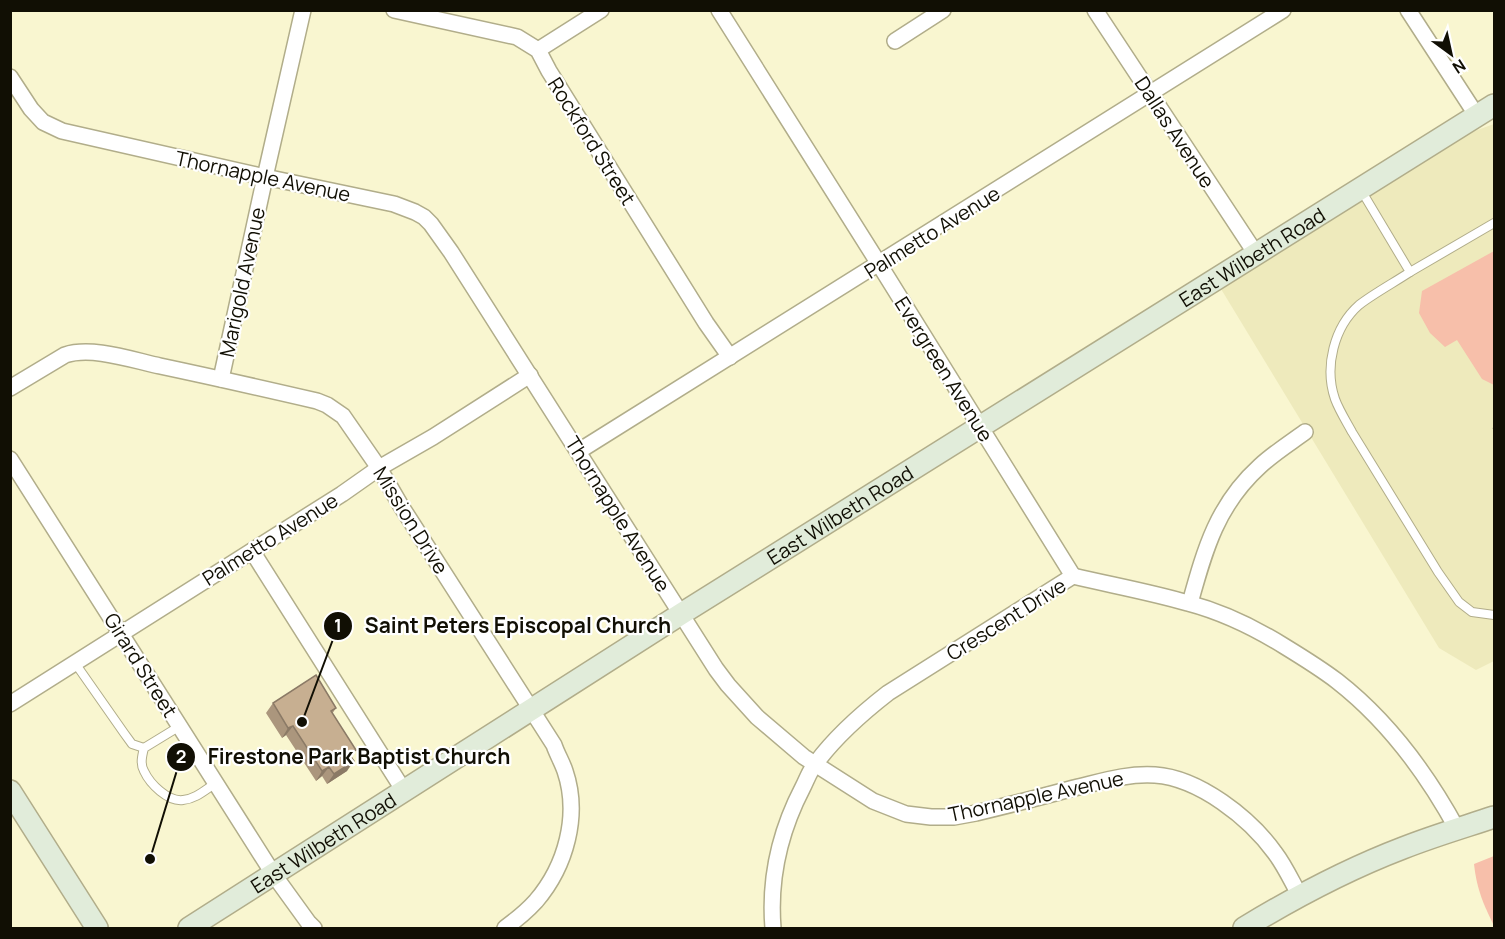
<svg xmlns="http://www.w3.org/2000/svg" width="1505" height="939" viewBox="0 0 1505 939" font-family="Manrope,sans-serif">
<rect width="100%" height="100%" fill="#f9f6d0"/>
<path fill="#eeeabc" d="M1494,124v537l-18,9 -37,-22 -218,-359 248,-156z"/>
<g fill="#f7bfaa">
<path d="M1494,251v134l-12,-6 -25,-39 -12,7 -15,-14 -11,-20 3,-22z"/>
<path d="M1494,856v70c-11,-23 -17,-36 -20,-62z"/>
</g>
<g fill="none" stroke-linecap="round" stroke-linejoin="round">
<g stroke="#b1ad8a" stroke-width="10">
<g id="lane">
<path d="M1361,190l49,82c-15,10 -37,22 -51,33 -25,22 -35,62 -24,94 4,11 11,22 17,33l86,140 21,30 13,10 22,3"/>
<path d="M1410,272l84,-49"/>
<path d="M75,663l49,70 8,11 12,4"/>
<path d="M180,726l-36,22c-2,8 -4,16 0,23 6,13 24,31 39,29 13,-1 23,-11 33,-17"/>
</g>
</g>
<g stroke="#b1ad8a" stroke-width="18">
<g id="street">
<path d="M394,10l123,27 21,13 11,21 157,252 24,34"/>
<path d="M719,10l160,254 194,312"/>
<path d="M1095,10l161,244"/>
<path d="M1408,10l69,106"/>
<path d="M895,41l48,-31"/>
<path d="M538,50l63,-40"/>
<path d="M10,77l21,32 12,13 19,9 203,46 129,27 21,8 9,5 7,7 20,28 265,417 12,16 29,32 47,40 69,44 33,13 25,3h23l22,-4c33,-8 65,-16 98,-25 26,-6 53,-15 81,-13 44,3 95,43 120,78 10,13 17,29 25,43"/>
<path d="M221,379l44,-202 38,-167"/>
<path d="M10,388l55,-33c27,-9 67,5 95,11 52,11 105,23 157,35l10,4 16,11 36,52 22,38 153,239c3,9 8,17 11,26 15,44 1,95 -29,130 -9,10 -20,19 -31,27"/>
<path d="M579,451l704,-441"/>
<path d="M10,459l264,416 34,47 6,6"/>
<path d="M252,551l152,240"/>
<path d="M1190,603c15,-54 27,-98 70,-137 14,-13 30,-23 45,-34"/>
<path d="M10,704l332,-210 37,-26 54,-31 97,-62"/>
<path d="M773,928c-4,-49 7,-97 30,-141 4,-8 7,-17 13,-24 20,-27 45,-49 72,-70l185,-117c38,9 77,16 115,27 34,9 67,25 96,43 18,11 36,22 53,35 50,39 90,93 120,148"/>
</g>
</g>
<g stroke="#b1ad8a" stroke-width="24">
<g id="secondary">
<path d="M10,791l87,137"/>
<path id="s1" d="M189,928l492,-314 813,-509"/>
<path d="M1244,928c51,-31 104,-59 159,-80 30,-12 61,-21 91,-31"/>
</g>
</g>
<path stroke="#b0ad90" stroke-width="2" stroke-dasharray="3 4.5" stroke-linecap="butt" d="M1493,429l1,-1"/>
<use href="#lane" stroke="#fff" stroke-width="8"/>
<use href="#street" stroke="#fff" stroke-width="15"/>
<use href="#secondary" stroke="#e1ecda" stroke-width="21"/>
</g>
<path fill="#ab967d" d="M273,703l63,5 -4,6 24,36 -5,7 -4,14 -20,13 -5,-8 -6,5 -30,-46 -4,3 -16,-25z"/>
<g fill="#8b7a66">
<path d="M293,726l-7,9 -4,3 6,-10z"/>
<path d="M354,761l-7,10 -20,13 7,-10z"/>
<path d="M329,767l-7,9 -6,5 6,-10z"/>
</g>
<path fill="#c7af91" stroke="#8b7a66" stroke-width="1.5" d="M316,675l20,33 -5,3 25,39 -7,4 5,7 -20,13 -5,-7 -7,4 -29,-45 -5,2 -15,-25z"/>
<g text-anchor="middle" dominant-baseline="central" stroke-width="4.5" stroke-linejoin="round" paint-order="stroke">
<g font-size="20" fill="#110f04" stroke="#fff">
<text transform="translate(1175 132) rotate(57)">Dallas Avenue</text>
<text transform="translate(592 141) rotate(58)">Rockford Street</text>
<text transform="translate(263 176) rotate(12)">Thornapple Avenue</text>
<text transform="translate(932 232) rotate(-32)">Palmetto Avenue</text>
<text stroke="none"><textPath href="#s1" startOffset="1257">East Wilbeth Road</textPath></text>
<text transform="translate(242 282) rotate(-78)">Marigold Avenue</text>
<text transform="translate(944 369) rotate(58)">Evergreen Avenue</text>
<text transform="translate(618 514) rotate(58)">Thornapple Avenue</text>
<text stroke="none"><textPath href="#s1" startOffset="771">East Wilbeth Road</textPath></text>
<text transform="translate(411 520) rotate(58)">Mission Drive</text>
<text transform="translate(270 539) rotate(-32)">Palmetto Avenue</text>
<text transform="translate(1006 619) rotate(-32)">Crescent Drive</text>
<text transform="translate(141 665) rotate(58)">Girard Street</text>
<text transform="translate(1036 796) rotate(-12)">Thornapple Avenue</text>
<text stroke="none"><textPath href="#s1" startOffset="159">East Wilbeth Road</textPath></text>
</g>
</g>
<path fill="none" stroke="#110f04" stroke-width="2" d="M302 722L338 626M150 859L181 757"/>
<g fill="#110f04" stroke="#fff" stroke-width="2">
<circle cx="302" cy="722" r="6"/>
<circle cx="150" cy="859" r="6"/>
<circle cx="338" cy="626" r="15"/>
<circle cx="181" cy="757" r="15"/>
</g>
<g font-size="18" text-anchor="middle" font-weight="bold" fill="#fff">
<text x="338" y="632">1</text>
<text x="181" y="763">2</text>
</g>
<g font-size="21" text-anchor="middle" font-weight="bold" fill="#110f04" stroke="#fff" stroke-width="4.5" stroke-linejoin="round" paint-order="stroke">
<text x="518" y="633">Saint Peters Episcopal Church</text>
<text x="359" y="764">Firestone Park Baptist Church</text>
</g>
<rect width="1505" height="939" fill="none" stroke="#110f04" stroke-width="24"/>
<g transform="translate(1451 54) rotate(147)" stroke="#ffffff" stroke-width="4.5" paint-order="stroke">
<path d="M0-4.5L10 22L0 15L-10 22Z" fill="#110f04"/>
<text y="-9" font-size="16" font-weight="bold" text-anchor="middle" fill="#110f04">N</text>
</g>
</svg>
